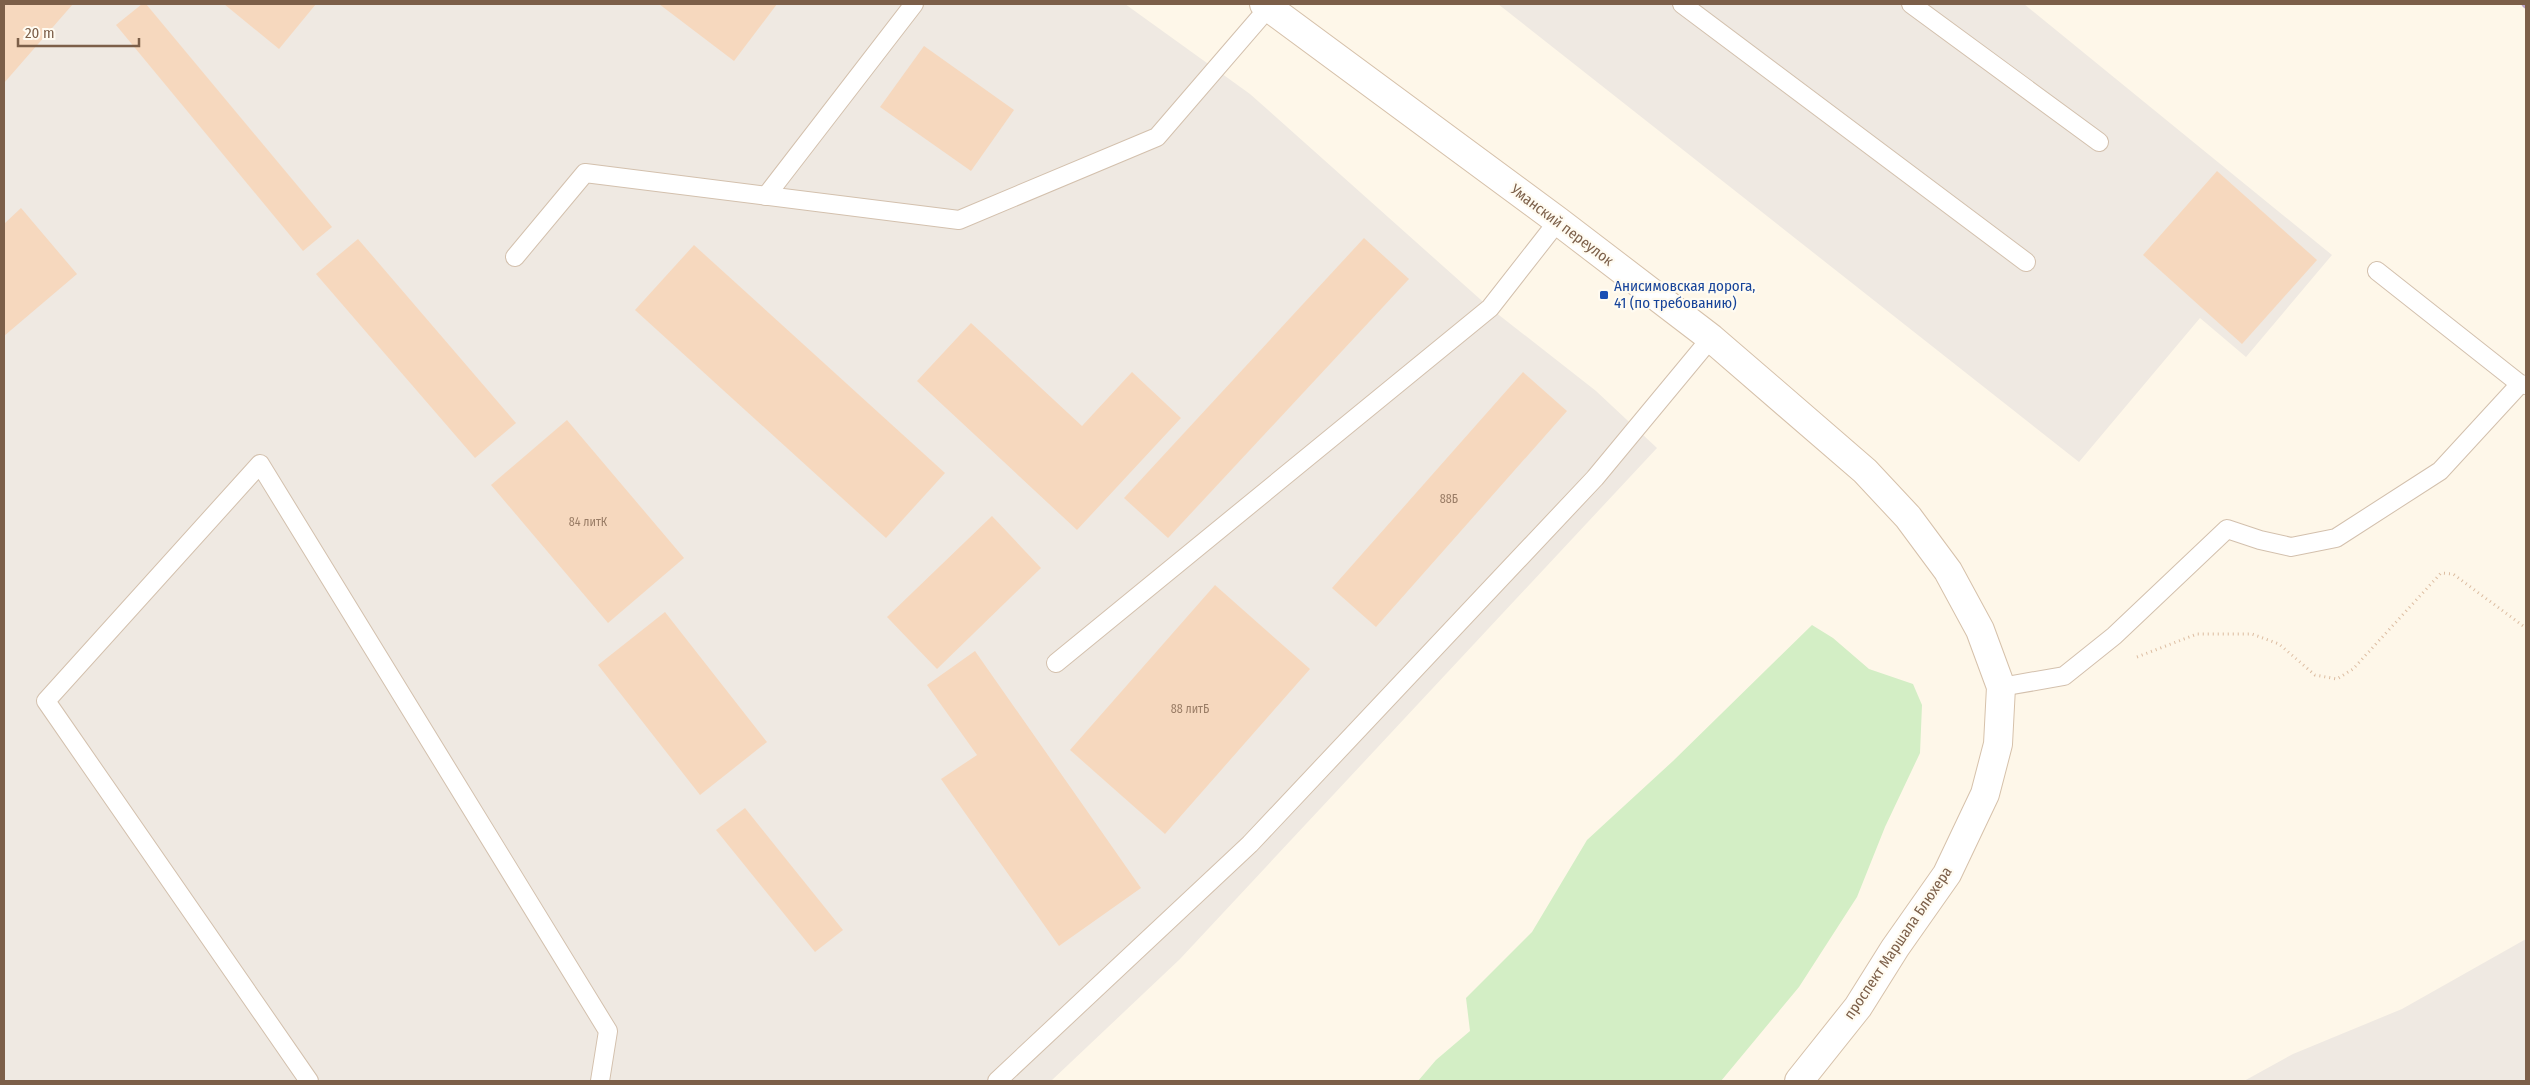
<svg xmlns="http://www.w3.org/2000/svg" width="2530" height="1085" viewBox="0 0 2530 1085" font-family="'Fira Sans Condensed',sans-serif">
<rect width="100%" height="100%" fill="#fef7e9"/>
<g fill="#efe9e2">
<path d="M4,4h1121l125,90 240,214 106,83 61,57 -477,511 -129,122h-1047z"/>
<path d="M1498,4h526l308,251 -86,102 -46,-39 -121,144z"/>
<path d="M2526,939v142h-282l49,-27 109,-45z"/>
</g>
<path fill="#d3eec5" d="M1812,625l21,13 36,31 44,15 9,21 -2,48 -35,74 -28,70 -58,90 -78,94h-303l18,-21 34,-29 -4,-33 66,-66 55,-92 86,-79z"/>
<g fill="#f6d8be">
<path d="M4,4h69l-69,79z"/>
<path d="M142,4h4l186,223 -29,24 -187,-226z"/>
<path d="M224,4h92l-37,45z"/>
<path d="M659,4h118l-43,57z"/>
<path d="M924,46l90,64 -43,61 -91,-64z"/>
<path d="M2217,171l100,89 -75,84 -99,-89z"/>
<path d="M21,208l56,66 -73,62v-112z"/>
<path d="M1364,238l45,41 -241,259 -44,-40z"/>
<path d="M358,239l158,184 -41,35 -159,-184z"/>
<path d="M694,245l251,228 -59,65 -251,-228z"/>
<path d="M971,323l111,103 50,-54 49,46 -104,112 -160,-149z"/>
<path d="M1523,372l44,39 -191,216 -44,-39z"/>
<path d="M567,420l117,138 -76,65 -117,-138z"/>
<path d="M992,516l49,52 -104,101 -50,-52z"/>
<path d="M1215,585l95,84 -145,165 -95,-84z"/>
<path d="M665,612l102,130 -67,53 -102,-130z"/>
<path d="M975,651l166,237 -82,58 -118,-167 36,-24 -50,-70z"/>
<path d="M745,808l98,122 -28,22 -99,-122z"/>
</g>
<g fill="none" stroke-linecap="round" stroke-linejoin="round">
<g stroke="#d3c0ad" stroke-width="20">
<g id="lane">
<path d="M1682,4l344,258"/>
<path d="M1911,4l188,138"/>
<path d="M766,196l148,-192"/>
<path d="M515,257l70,-84 374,47 198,-83 112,-130"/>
<path d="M2377,271l143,113 6,1"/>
<path d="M1056,663l434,-355 68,-87"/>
<path d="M2001,687l63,-11 50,-40 113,-107 33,11 31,7 45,-9 104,-67 80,-87"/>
<path d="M309,1081l-263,-380 214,-237 348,567 -8,50"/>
<path d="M997,1081l253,-237 345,-366 116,-140"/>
</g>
</g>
<g stroke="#d6c1aa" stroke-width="30">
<path id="secondary" d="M1264,4l294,217 153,117 154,133 43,46 40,54 32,59 21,57 -3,57 -13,50 -38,80 -52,74 -37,59 -59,74"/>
</g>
<path stroke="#dcbca0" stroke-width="3" stroke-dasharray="1 4" stroke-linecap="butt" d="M2137,657l60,-23h55l27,10 36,31 22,4 16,-10 88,-96 12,1 73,54"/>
<use href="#lane" stroke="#fff" stroke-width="18"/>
<use href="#secondary" stroke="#fff" stroke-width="28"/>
<path stroke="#bca5cb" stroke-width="4" stroke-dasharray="8 5" stroke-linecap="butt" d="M2523,4l3,3"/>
</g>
<rect fill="#1a4fb4" stroke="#fffbf1" stroke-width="2" x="1599" y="290" width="10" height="10" rx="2.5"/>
<g text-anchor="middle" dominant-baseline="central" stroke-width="4.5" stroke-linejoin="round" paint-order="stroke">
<g font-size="12" fill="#9a7d66">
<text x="1449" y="499">88Б</text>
<text x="588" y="522">84 литК</text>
<text x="1190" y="709">88 литБ</text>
</g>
<g font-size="15" fill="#7c5f49" stroke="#fffbf1">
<text transform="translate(1562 225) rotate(37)">Уманский переулок</text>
<text transform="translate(1898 943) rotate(-56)">проспект Маршала Блюхера</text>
</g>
<g font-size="15" fill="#164399" stroke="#fffbf1" text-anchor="start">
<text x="1614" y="286">Анисимовская дорога,<tspan x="1614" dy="17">41 (по требованию)</tspan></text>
</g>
</g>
<rect width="2530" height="1085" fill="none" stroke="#7c5f49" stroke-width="10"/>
<path d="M18 38v8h121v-8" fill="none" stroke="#7c5f49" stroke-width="2.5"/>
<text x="25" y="38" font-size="15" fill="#7c5f49" stroke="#fffbf1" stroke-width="4" paint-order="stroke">20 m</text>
</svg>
